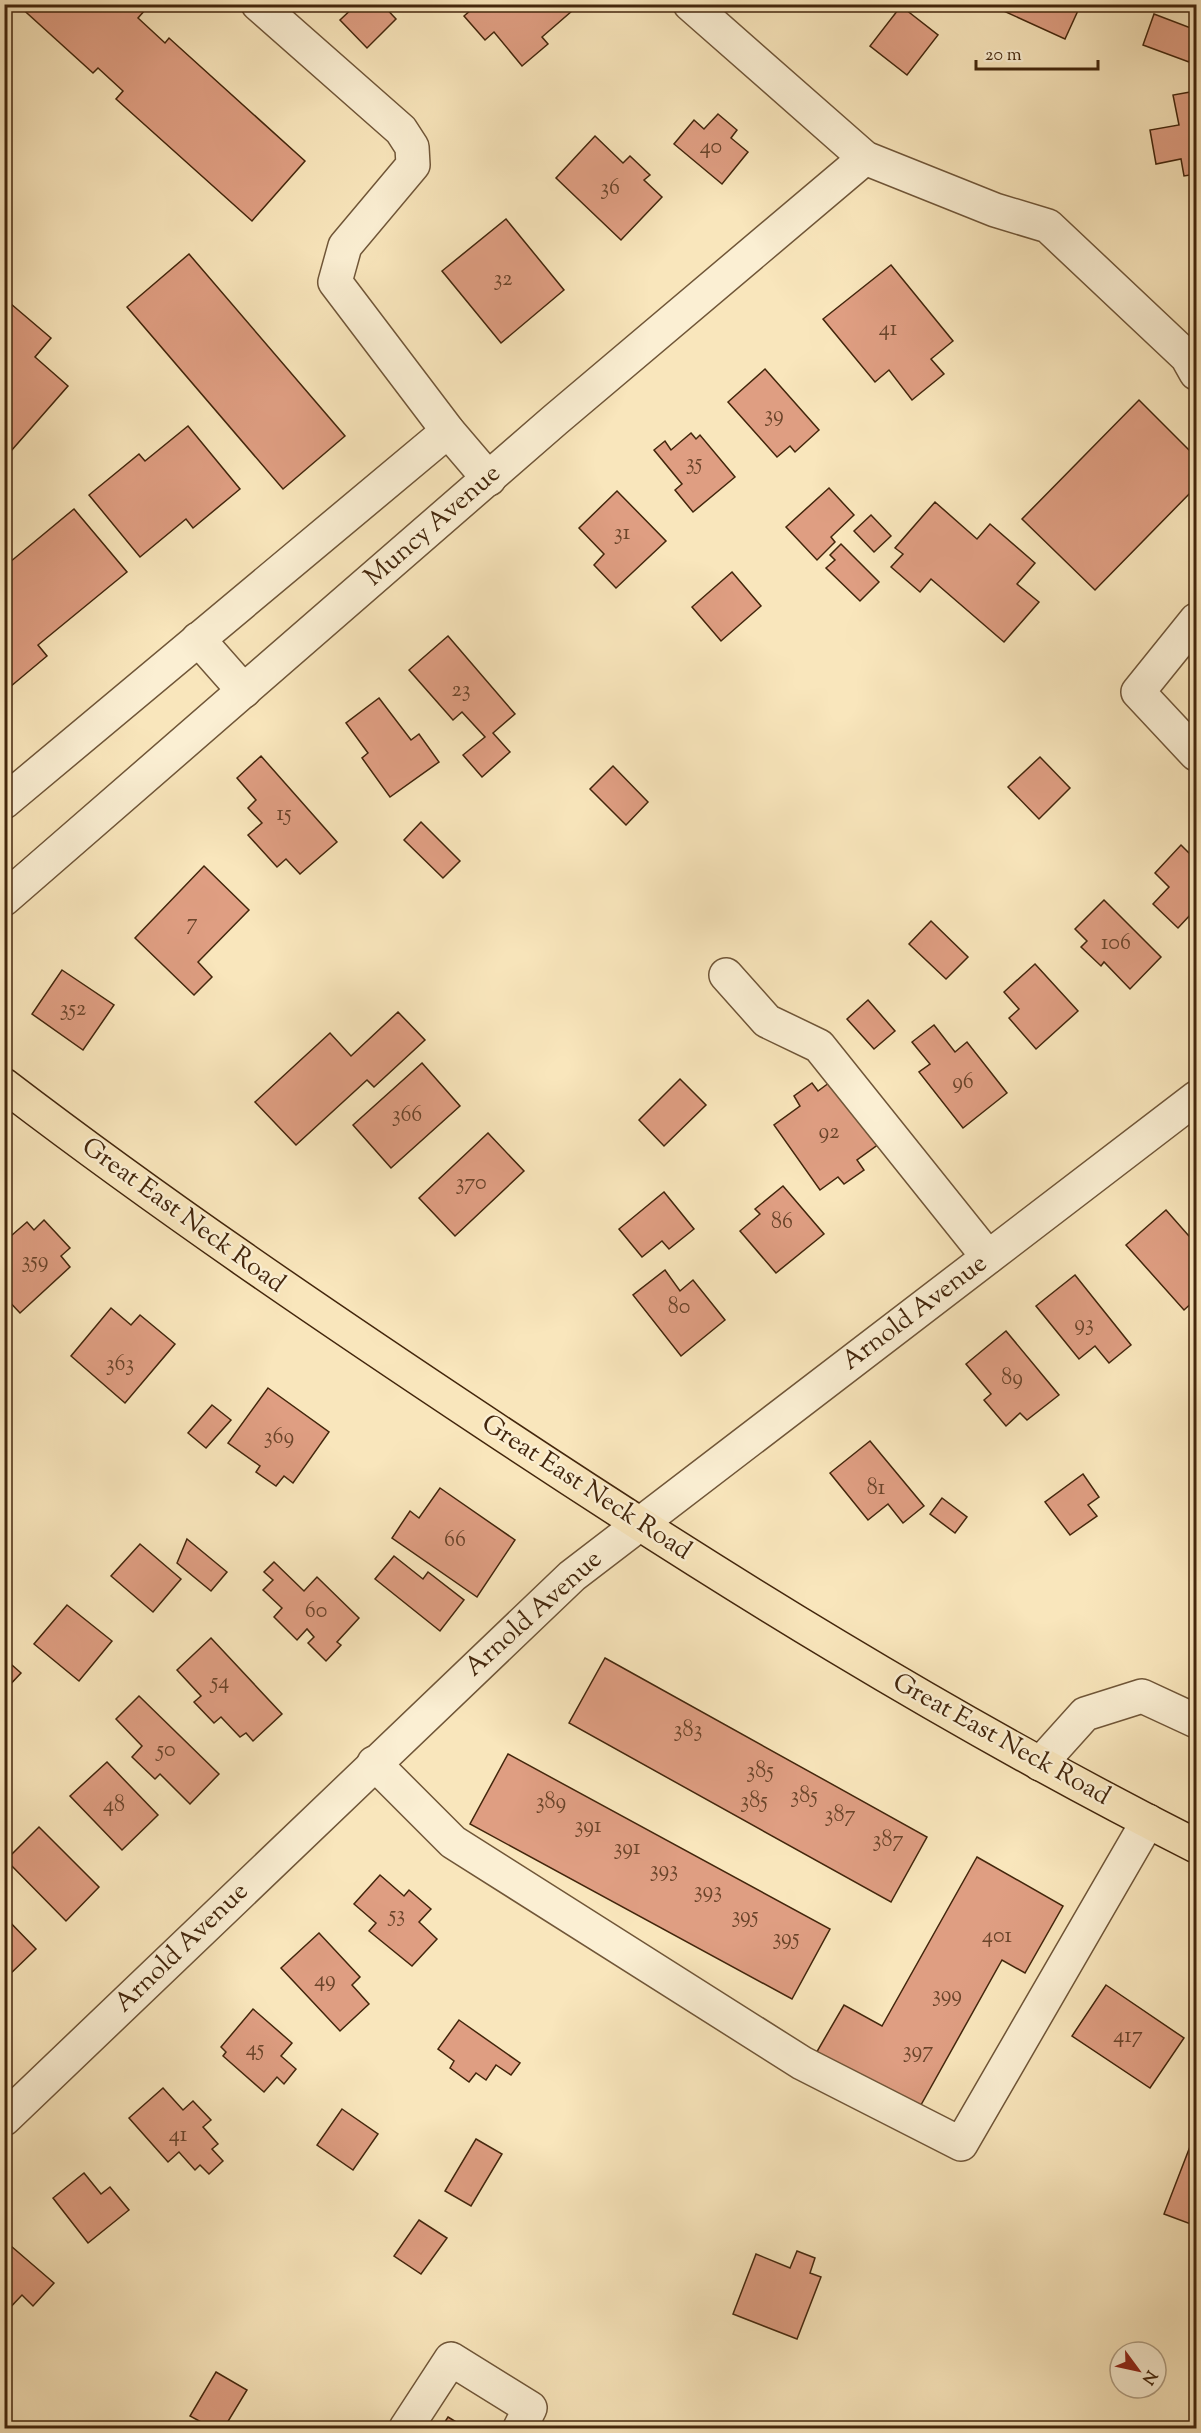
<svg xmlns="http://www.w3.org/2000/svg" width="1201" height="2433" viewBox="0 0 1201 2433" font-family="'Sorts Mill Goudy',serif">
<rect width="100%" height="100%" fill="#f9e6bc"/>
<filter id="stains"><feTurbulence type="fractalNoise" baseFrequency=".00333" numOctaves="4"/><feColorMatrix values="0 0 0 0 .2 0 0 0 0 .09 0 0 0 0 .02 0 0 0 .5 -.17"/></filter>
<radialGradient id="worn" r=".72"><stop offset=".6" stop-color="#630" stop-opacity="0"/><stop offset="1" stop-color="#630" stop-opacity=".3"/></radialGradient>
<g fill="#df9e82" stroke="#43260c" stroke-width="1.5">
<path d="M17,4h121l7,6 -7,8 27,25 4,-5 136,123 -53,60 -136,-122 7,-8 -25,-23 -5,5z"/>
<path d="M357,4h25l14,15 -29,29 -27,-28z"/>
<path d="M478,4h33l4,5 6,-5h59l-38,33 6,7 -26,22 -28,-34 -9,8 -21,-24z"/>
<path d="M996,4h85l-16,35 -70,-32z"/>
<path d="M1188,4h8v13l-10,-10z"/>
<path d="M901,6l37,29 -31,40 -37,-29z"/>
<path d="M1154,14l42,16v13l-7,19 -46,-17z"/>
<path d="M1196,91v83l-12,2 -3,-17 -25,5 -6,-34 29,-5 -6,-30z"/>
<path d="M718,114l19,16 -6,8 17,14 -26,32 -48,-40 20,-24 10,9z"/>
<path d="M595,136l28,27 7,-7 20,19 -6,5 18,17 -41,43 -65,-62z"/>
<path d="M506,219l58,71 -63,53 -59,-72z"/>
<path d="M189,254l156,182 -62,53 -156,-182z"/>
<path d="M891,265l62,76 -22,18 13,15 -32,26 -23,-30 -14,12 -52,-63z"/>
<path d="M4,298l47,40 -16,19 33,29 -64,73z"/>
<path d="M765,369l54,61 -24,22 -5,-6 -13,11 -49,-55z"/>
<path d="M1139,400l57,57v30l-101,103 -73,-71z"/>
<path d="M188,426l52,63 -47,39 -7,-9 -46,38 -51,-62 50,-41 6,7z"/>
<path d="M691,433l5,6 4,-4 35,42 -42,35 -18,-22 7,-6 -28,-34 11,-9 6,9z"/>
<path d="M829,488l25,27 -23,22 4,5 -18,18 -31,-33z"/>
<path d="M617,491l49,50 -50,47 -22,-23 10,-11 -25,-26z"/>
<path d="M935,502l42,37 13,-15 45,39 -18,21 22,18 -35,40 -73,-63 -11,13 -29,-25 12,-13 -8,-6z"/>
<path d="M74,509l53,63 -89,73 9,11 -43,36v-125z"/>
<path d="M871,515l20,21 -17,16 -20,-21z"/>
<path d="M841,544l38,38 -19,19 -34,-33 9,-8 -5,-5z"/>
<path d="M732,572l29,34 -40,35 -29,-34z"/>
<path d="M448,636l67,78 -22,19 17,19 -28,25 -19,-22 22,-18 -23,-25 -9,8 -44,-50z"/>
<path d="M379,698l32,42 8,-6 20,28 -49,35 -28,-39 6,-5 -22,-30z"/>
<path d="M261,756l76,86 -37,32 -14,-15 -9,8 -29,-32 14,-12 -14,-15 8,-8 -19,-22z"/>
<path d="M1040,757l30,31 -31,31 -31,-32z"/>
<path d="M613,766l35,36 -22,23 -36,-36z"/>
<path d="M421,822l39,39 -17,17 -39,-38z"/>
<path d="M1181,845l15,15v56l-3,-4 -15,16 -25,-24 16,-17 -14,-14z"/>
<path d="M204,866l45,44 -51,52 14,15 -18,18 -59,-57z"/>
<path d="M1104,900l57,57 -31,32 -26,-27 -3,4 -20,-19 6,-6 -12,-12z"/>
<path d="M931,921l37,36 -22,22 -37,-35z"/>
<path d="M1035,964l43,47 -42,38 -27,-31 10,-9 -15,-17z"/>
<path d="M62,970l52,35 -31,45 -51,-36z"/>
<path d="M868,1000l27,31 -21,18 -27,-30z"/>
<path d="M398,1012l27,28 -51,47 -7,-7 -71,65 -41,-43 75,-69 21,23z"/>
<path d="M934,1025l21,27 12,-10 40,51 -44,35 -44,-56 11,-8 -18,-22z"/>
<path d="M422,1063l38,43 -69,62 -38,-43z"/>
<path d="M837,1077l46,64 -26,19 7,10 -20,14 -6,-7 -18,13 -46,-65 26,-19 -6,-10 18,-13 6,8z"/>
<path d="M680,1079l26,26 -42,41 -25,-26z"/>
<path d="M488,1133l36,38 -69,65 -36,-38z"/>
<path d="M783,1186l41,48 -48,39 -36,-42 20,-17 -5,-5z"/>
<path d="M664,1192l30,37 -25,20 -7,-8 -20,16 -23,-28z"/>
<path d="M1166,1210l30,34v55l-12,11 -58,-65z"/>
<path d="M44,1220l26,28 -9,8 9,11 -50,46 -16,-17v-54l23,-20 7,8z"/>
<path d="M665,1270l15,21 13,-11 32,40 -44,36 -48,-61z"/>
<path d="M1075,1275l56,70 -22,18 -14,-17 -16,13 -43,-53z"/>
<path d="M111,1308l20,17 9,-10 35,29 -50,59 -54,-47z"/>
<path d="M1006,1331l53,64 -32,25 -7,-7 -14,13 -22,-26 7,-6 -25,-30z"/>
<path d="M268,1388l61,44 -36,51 -9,-7 -8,10 -20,-14 4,-6 -32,-23z"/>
<path d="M212,1405l19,15 -25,28 -18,-15z"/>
<path d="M870,1441l54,65 -21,17 -15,-19 -20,16 -38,-47z"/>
<path d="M1083,1474l16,23 -11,8 9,11 -27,19 -25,-33z"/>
<path d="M440,1488l75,52 -38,57 -85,-59 18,-27 9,7z"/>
<path d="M942,1498l25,19 -12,16 -25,-19z"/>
<path d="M187,1539l40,33 -16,19 -34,-28z"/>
<path d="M140,1544l41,35 -28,33 -42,-36z"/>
<path d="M394,1556l29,23 5,-7 36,28 -24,31 -65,-52z"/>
<path d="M274,1562l30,29 13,-14 42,41 -22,24 4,3 -15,16 -18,-18 6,-6 -7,-8 -10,11 -23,-23 8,-9 -19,-18 10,-10 -9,-8z"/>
<path d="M67,1605l45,36 -33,40 -45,-37z"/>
<path d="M211,1638l71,76 -29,27 -7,-8 -6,4 -19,-20 -7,6 -20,-21 7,-6 -24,-26z"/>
<path d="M4,1658l17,15 -17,18z"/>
<path d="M605,1658l322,179 -36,65 -322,-179z"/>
<path d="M139,1696l80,78 -29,30 -30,-30 -5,5 -23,-22 10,-11 -26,-27z"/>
<path d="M508,1754l322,175 -38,70 -322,-175z"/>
<path d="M107,1762l51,53 -36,35 -52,-54z"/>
<path d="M39,1827l60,60 -33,34 -60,-61z"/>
<path d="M977,1857l86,49 -38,67 -23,-13 -85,152 -102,-57 29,-50 38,21z"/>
<path d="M380,1875l24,21 5,-6 22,19 -12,13 18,17 -25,27 -43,-35 7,-8 -22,-19z"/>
<path d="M4,1916l32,33 -29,28 -3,-3z"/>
<path d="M319,1933l41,44 -8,8 17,19 -29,27 -59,-63z"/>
<path d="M1106,1985l78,53 -34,50 -78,-52z"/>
<path d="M253,2009l39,34 -11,13 15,13 -12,15 -7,-7 -13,15 -41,-36 3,-4 -5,-5z"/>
<path d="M459,2020l61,43 -9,12 -15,-10 -10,15 -10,-7 -7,9 -19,-14 4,-7 -16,-12z"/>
<path d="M163,2088l20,22 10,-9 18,19 -8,7 15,17 -6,5 11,12 -14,13 -9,-9 -5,5 -16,-18 -11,10 -39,-44z"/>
<path d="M342,2109l36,25 -25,36 -36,-25z"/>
<path d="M1196,2131v95l-32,-12z"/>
<path d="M476,2139l26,15 -31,52 -26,-15z"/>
<path d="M84,2173l17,21 9,-7 19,23 -41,33 -35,-45z"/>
<path d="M419,2220l28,18 -26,36 -27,-18z"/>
<path d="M4,2240l50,43 -21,23 -11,-11 -18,19z"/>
<path d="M797,2251l18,7 -5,15 11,4 -24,62 -64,-25 23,-60 34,14z"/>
<path d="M216,2372l31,18 -23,38h-12l-22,-12z"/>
<path d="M448,2417l18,11h-25z"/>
</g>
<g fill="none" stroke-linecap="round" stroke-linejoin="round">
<g stroke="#705638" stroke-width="36">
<g id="minor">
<path d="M258,4l143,126 11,17 1,18 -68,81 -10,36 113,149 41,48"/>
<path d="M690,4l175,154 130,52 53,16 139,131 9,16"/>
<path d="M1196,620l-58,72 58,62"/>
<path d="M198,639l46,52"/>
<path d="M4,802l444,-371"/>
<path d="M4,899l551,-479 310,-262"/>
<path d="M726,975l41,46 52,25 169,211"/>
<path d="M374,1763l79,79 349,221 159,81 187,-323"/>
<path d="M1040,1764l45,-50 57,-18 54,25"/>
<path d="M4,2119l568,-543 624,-478"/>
<path d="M406,2428l45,-69 79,49 -10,20"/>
</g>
</g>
<g stroke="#43260c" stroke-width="36">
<path id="major" d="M4,1085c157,120 319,230 483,339 230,153 464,298 709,422"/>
</g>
<use href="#minor" stroke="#fbefd3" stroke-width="33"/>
<use href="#major" stroke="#f9e6bc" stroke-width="33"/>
</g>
<g text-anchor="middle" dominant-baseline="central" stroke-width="4.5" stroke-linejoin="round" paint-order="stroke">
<g font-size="22" fill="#6a442a">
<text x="711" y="148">40</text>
<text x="610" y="189">36</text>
<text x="503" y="280">32</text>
<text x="888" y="330">41</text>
<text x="774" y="416">39</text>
<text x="694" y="464">35</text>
<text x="622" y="534">31</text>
<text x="461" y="691">23</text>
<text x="284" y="815">15</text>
<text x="192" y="924">7</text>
<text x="1116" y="944">106</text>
<text x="73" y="1010">352</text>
<text x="963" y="1083">96</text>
<text x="407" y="1116">366</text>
<text x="829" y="1133">92</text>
<text x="471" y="1184">370</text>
<text x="782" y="1223">86</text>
<text x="35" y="1262">359</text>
<text x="679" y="1308">80</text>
<text x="1084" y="1325">93</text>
<text x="120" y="1365">363</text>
<text x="1012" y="1379">89</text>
<text x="279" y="1438">369</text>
<text x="876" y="1489">81</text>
<text x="455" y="1541">66</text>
<text x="316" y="1612">60</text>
<text x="220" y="1683">54</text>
<text x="688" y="1731">383</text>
<text x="166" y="1751">50</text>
<text x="760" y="1772">385</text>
<text x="804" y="1797">385</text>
<text x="754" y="1802">385</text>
<text x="551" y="1803">389</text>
<text x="114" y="1806">48</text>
<text x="840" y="1816">387</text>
<text x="588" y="1827">391</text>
<text x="888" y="1841">387</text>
<text x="627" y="1849">391</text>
<text x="664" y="1871">393</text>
<text x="708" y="1892">393</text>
<text x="397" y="1916">53</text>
<text x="745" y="1917">395</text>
<text x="997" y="1937">401</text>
<text x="786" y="1939">395</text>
<text x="325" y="1981">49</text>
<text x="947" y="1996">399</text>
<text x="1128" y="2037">417</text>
<text x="255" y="2050">45</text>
<text x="918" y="2052">397</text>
<text x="178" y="2136">41</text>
</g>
<g font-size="26" fill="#43260c" stroke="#fbefd3">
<text transform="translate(433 526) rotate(-41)">Muncy Avenue</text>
<text transform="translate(183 1216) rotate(36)">Great East Neck Road</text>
<text transform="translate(915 1313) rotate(-37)">Arnold Avenue</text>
<text transform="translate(586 1488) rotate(33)">Great East Neck Road</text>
<text transform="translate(534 1614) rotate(-42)">Arnold Avenue</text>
<text transform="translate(1001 1740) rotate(29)">Great East Neck Road</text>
<text transform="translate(182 1948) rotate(-44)">Arnold Avenue</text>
</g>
</g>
<rect width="1201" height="2433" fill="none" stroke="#f9e6bc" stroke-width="24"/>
<rect x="6" y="6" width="1189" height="2421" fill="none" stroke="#43260c" stroke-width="3"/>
<rect x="12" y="12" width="1177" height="2409" fill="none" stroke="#43260c" stroke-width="1.5"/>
<g transform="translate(1138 2370) rotate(123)"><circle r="28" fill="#fbefd3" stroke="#b19f83" stroke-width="1.5"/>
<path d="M0-4.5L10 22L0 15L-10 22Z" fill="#8f2418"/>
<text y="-9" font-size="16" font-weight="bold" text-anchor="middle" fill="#43260c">N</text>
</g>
<path d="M976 60v9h122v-9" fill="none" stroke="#43260c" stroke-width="3"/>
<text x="985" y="60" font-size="18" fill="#43260c" stroke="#fbefd3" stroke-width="4.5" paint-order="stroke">20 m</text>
<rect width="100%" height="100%" filter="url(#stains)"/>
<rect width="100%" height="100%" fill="url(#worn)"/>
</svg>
